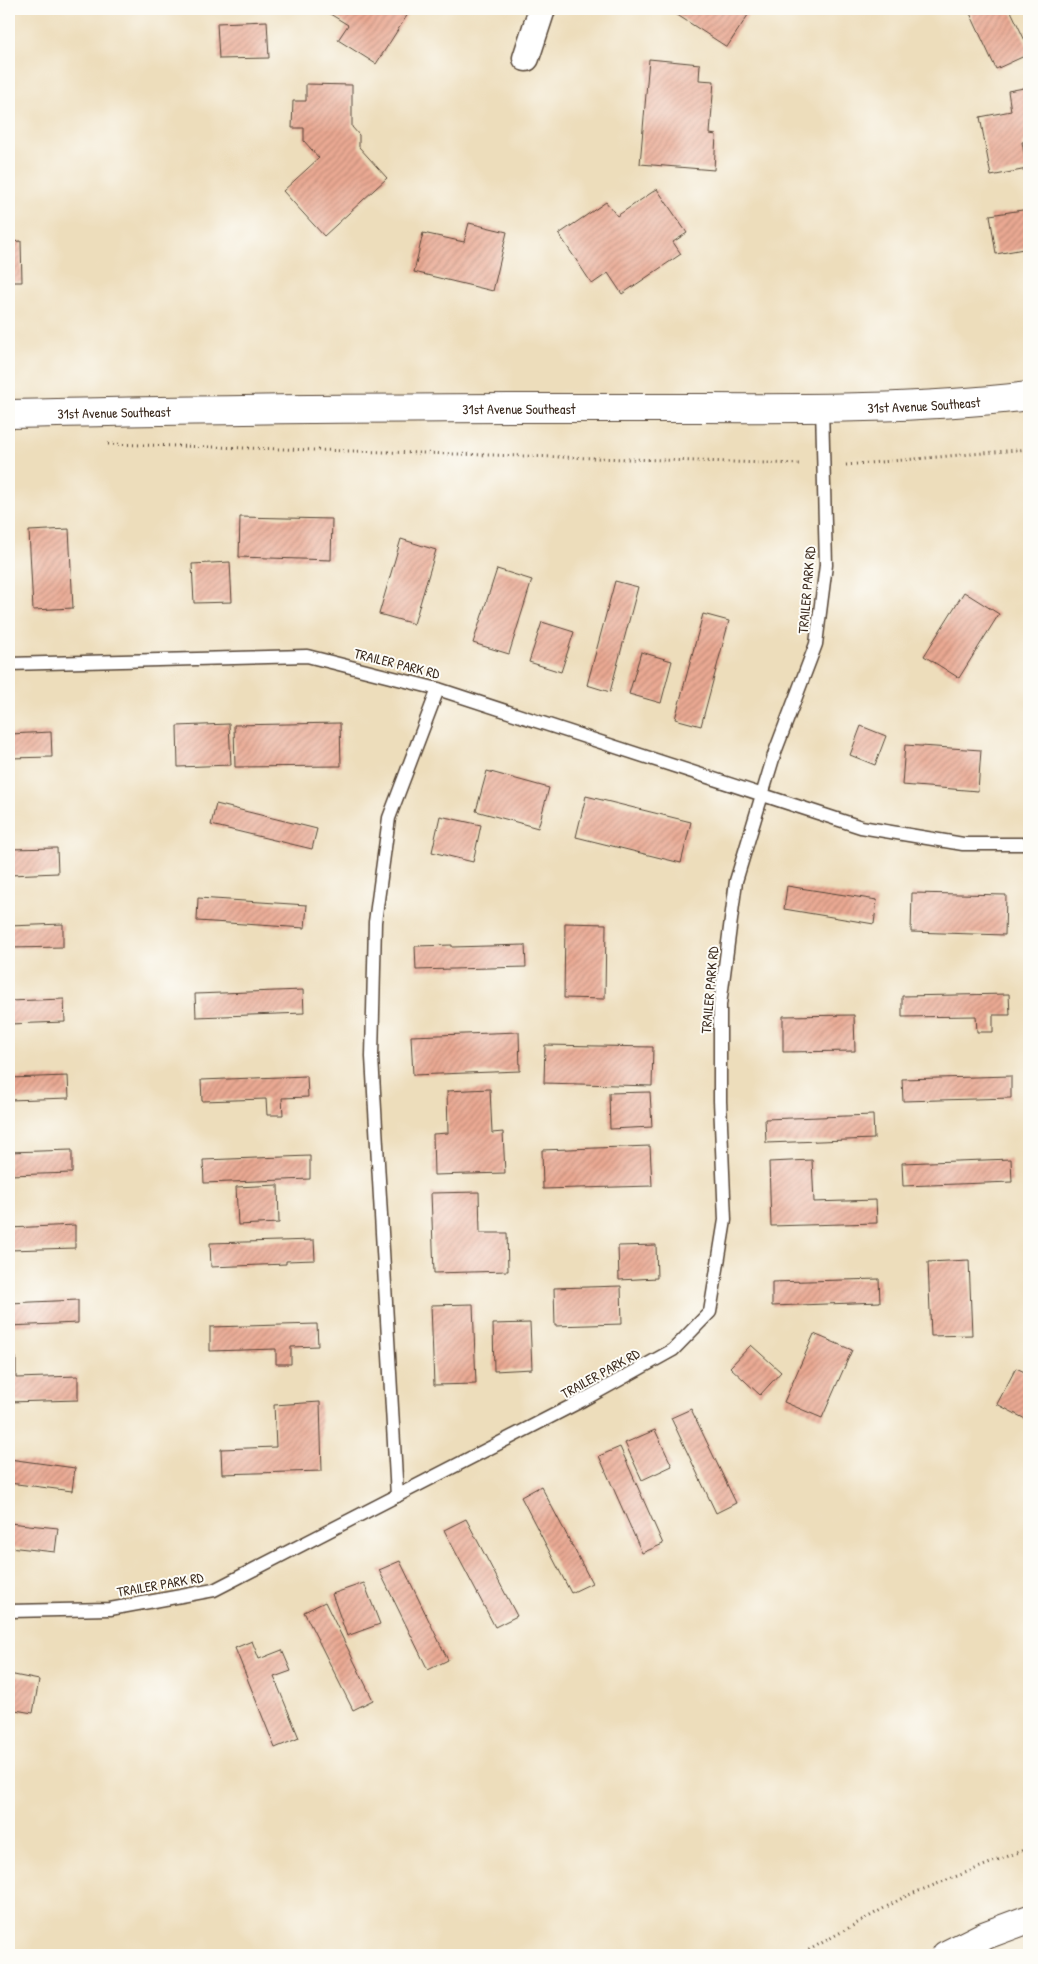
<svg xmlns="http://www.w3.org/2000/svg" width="1038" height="1964" viewBox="0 0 1038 1964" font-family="'Patrick Hand',sans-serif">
<defs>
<pattern id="building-hatch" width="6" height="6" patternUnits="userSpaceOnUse" patternTransform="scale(1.25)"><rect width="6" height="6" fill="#eaa993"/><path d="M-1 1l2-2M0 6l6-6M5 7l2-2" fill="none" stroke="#bf8a77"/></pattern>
</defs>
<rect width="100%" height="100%" fill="#fdfcf7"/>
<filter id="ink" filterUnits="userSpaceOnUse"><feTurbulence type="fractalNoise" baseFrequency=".02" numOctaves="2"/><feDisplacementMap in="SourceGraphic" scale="10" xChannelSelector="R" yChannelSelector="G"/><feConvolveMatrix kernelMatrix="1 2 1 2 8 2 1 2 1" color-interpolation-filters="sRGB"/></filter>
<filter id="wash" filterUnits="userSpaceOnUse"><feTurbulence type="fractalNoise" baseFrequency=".0096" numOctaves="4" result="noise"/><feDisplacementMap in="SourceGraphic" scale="20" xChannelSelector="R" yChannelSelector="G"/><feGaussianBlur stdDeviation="1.12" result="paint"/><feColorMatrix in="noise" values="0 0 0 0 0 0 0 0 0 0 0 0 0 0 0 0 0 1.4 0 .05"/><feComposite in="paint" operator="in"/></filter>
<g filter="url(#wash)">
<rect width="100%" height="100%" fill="#edddbb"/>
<g id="blocks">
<g fill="url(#building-hatch)">
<path d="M322,9h78l8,5 -32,50 -38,-24 10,-15z"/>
<path d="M668,9h84l-25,38z"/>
<path d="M968,9h42l19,40v5l-33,15z"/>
<path d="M267,21l2,37 -50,1 -2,-36z"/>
<path d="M649,59l51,5 -1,16 15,1 -4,53 6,1 -2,35 -74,-6z"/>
<path d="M306,84l46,1v42l7,8v12l28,31 -63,58 -41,-45 36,-33 -15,-17v-13h-12l1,-27h13z"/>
<path d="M1029,87v54l-7,1 5,27 -36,7 -11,-59 31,-6 -3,-20z"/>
<path d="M9,149h3l1,36 -4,1z"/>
<path d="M657,189l30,44 -14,9 8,12 -59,40 -14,-21 -16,11 -33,-50 47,-32 11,14z"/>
<path d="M1029,209v39l-33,6 -6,-39z"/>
<path d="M469,223l38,9 -14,59 -79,-19 9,-39 41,9z"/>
<path d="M21,241l1,41h-13v-40z"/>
<path d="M240,517l92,2 -1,41 -92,-3z"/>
<path d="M69,529l4,79 -40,2 -4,-79z"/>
<path d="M401,539l35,11 -22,74 -35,-10z"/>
<path d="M230,562l2,40 -38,1 -2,-39z"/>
<path d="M497,569l35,11 -23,74 -36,-11z"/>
<path d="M615,581l23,6 -28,105 -23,-7z"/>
<path d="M964,592l35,22 -40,64 -35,-22z"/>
<path d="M703,614l26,7 -28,105 -26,-7z"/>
<path d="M542,622l32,10 -13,40 -32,-10z"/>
<path d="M641,652l31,9 -11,42 -32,-9z"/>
<path d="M340,723l1,43 -106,1 -1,-42z"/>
<path d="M229,724l2,41 -53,2 -1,-41z"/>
<path d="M861,726l25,10 -11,29 -25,-10z"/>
<path d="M51,732l1,25 -43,1v-24z"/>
<path d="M905,745l76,5 -3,41 -76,-6z"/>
<path d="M487,771l62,17 -11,40 -62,-17z"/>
<path d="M586,796l105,26 -10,41 -105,-26z"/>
<path d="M216,804l101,25 -5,20 -101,-24z"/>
<path d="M440,816l41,9 -8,37 -41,-10z"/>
<path d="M57,848l1,25 -49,2v-26z"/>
<path d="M787,886l90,14 -3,24 -90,-15z"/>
<path d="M912,893l94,2 -1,40 -94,-3z"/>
<path d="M198,898l109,7 -2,23 -108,-7z"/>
<path d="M565,923l41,1 -1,75 -41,-1z"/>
<path d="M63,924v23l-54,1v-22z"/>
<path d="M452,945v2l73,-2 1,22 -110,3 -1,-24z"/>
<path d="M303,990l1,23 -108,4 -1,-23z"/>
<path d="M1009,994l1,21h-17v17h-16l-1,-16 -74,1v-21z"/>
<path d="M64,999l1,23 -56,2v-23z"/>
<path d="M854,1015l1,36 -72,1v-36z"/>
<path d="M519,1032l1,39 -107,4 -2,-39z"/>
<path d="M545,1045l108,2 -1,39 -108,-3z"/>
<path d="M68,1076l1,22 -60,2v-22z"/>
<path d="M307,1076l1,21 -26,1 1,17h-16l-1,-16 -64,2 -1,-21z"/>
<path d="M1011,1076v22l-108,3 -1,-22z"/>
<path d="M490,1089l2,44 11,-1 2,41 -71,2 -1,-41 15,-1 -1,-42z"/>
<path d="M650,1092l2,35 -42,2 -1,-36z"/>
<path d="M873,1115l1,24 -108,4 -1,-24z"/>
<path d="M650,1146l2,40 -109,3 -1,-39z"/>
<path d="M72,1150v23l-63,2v-23z"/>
<path d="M310,1156v23l-106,4 -1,-23z"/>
<path d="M1011,1159l1,23 -109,4 -1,-23z"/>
<path d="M812,1160l2,42 62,-2 1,23 -106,3 -2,-64z"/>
<path d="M278,1185l1,38 -41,2 -2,-38z"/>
<path d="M479,1192l1,41h27l1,38 -74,2 -3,-80z"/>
<path d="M75,1225v23l-66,2v-22z"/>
<path d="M314,1240l1,20 -29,1v3l-75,3 -1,-24z"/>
<path d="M656,1245l1,33 -38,2 -1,-34z"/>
<path d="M969,1260l3,75 -41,1 -3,-74z"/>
<path d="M879,1279l1,23 -108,4v-24z"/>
<path d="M621,1286l1,38 -67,2 -1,-38z"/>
<path d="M78,1300v23l-69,3v-23z"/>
<path d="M473,1304l3,80 -42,1 -3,-80z"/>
<path d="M530,1323l2,46 -38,2 -1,-47z"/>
<path d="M317,1324l1,22 -27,1v17h-15v-15l-66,2v-24z"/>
<path d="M814,1334l38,16 -30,68 -38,-16z"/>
<path d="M751,1345l30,27 -21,23 -30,-28z"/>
<path d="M9,1358h7v20l62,-2v24l-69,2z"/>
<path d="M1016,1368l13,6v47l-32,-17z"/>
<path d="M320,1402l2,69 -100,3 -1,-25 55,-2 -2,-42z"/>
<path d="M691,1409l45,94 -20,10 -45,-95z"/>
<path d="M655,1430l17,36 -30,14 -17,-37z"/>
<path d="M620,1447l43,97 -21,9 -43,-97z"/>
<path d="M9,1459l66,9 -3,23 -63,-8z"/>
<path d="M541,1486l51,97 -21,10 -50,-96z"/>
<path d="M466,1519l51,97 -22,11 -51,-97z"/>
<path d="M9,1523l49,5 -3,24 -46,-5z"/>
<path d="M400,1561l48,99 -20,10 -49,-100z"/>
<path d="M364,1583l16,41 -33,12 -15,-42z"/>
<path d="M325,1602l48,98 -20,10 -49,-98z"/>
<path d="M252,1641l7,18 23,-9 9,21 -17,6 25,61 -24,10 -40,-100z"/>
<path d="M9,1674l30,6 -6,33 -24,-4z"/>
</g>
</g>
</g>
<g filter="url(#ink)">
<use href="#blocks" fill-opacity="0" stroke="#564536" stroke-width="1"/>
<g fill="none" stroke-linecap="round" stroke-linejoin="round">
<g stroke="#564536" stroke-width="15">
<g id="service">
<path d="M9,664l298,-8 131,33 423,138 102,17h66"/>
<path d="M397,1496l-25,-439 3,-135 14,-104 49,-129"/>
<path d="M9,1611l101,-2 104,-19 369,-190 90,-50 37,-38 15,-92 -5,-119v-96l16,-124 39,-129 41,-108 10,-79 -4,-158"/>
</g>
</g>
<g stroke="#564536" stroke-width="29">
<path id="minor" d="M526,58l16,-49"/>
</g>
<g stroke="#564536" stroke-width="30">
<g id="tertiary">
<path id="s1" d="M9,414c196,-5 393,-6 590,-6 143,-1 288,5 430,-12"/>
<path d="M946,1955l40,-20 43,-16"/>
</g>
</g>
<g stroke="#564536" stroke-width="3" stroke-dasharray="1 4" stroke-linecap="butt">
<path d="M108,444l694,20"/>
<path d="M846,465l183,-16"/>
<path d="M800,1955l106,-59 123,-48"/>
</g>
<use href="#service" stroke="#fff" stroke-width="12"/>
<use href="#minor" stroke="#fff" stroke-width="26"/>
<use href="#tertiary" stroke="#fff" stroke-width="28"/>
</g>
</g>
<g text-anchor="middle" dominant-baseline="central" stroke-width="4" stroke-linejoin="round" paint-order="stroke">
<g font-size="14" fill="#3b2a1e" stroke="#fdfcf7">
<text stroke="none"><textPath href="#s1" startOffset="915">31st Avenue Southeast</textPath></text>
<text stroke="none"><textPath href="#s1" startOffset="510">31st Avenue Southeast</textPath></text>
<text stroke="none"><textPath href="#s1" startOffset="105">31st Avenue Southeast</textPath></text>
<text transform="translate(806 590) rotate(-85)">TRAILER PARK RD</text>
<text transform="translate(397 663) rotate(14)">TRAILER PARK RD</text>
<text transform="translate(709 990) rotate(-85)">TRAILER PARK RD</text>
<text transform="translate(600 1373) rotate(-29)">TRAILER PARK RD</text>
<text transform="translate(160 1584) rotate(-10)">TRAILER PARK RD</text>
</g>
</g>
<rect width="1038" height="1964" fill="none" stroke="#fdfcf7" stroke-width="30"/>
</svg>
